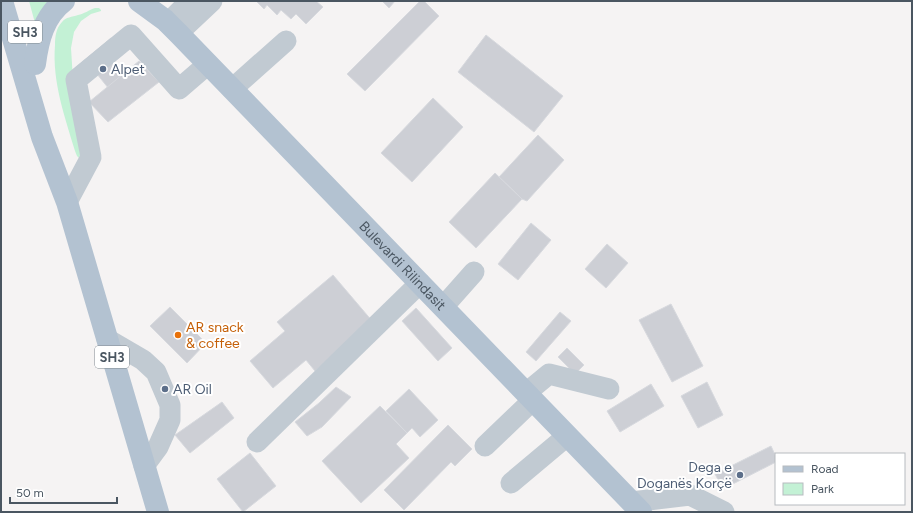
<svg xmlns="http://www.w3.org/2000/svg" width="913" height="513" viewBox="0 0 913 513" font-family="Figtree,sans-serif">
<rect width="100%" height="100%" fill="#f5f3f3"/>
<g fill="#c3f1d5">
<path d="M29,1h28l-22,22z"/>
<path d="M95,8h4l2,2v1l-10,3 -10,7 -7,11 -3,16 2,32 11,63 -5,15 -2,-2 -2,-5c-10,-34 -23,-69 -20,-106 0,-8 1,-17 7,-23 4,-5 10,-5 16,-7 6,-1 11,-5 17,-7z"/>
</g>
<g fill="#cdcfd5" stroke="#d7d9de">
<path d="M256,1h60l7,6 -17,17 -10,-10 -5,5 -10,-9 -4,5 -10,-10 -3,4z"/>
<path d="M382,1h13l-6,7z"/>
<path d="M420,1h4l15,15 -74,75 -18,-17z"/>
<path d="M486,35l77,61 -29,36 -76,-60z"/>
<path d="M111,38l13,15 -12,10 11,13 -14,13 -12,-15 -23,-5z"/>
<path d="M139,61l20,21 -51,40 -19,-20z"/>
<path d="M433,98l30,29 -51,55 -31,-29z"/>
<path d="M538,135l26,25 -37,41 -5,-2 -23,-22z"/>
<path d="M495,173l27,26 -46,49 -27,-26z"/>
<path d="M531,223l20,17 -33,40 -20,-16z"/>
<path d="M607,244l21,19 -22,25 -21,-19z"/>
<path d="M333,275l40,47 -58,49 -9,-11 -33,28 -23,-27 35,-30 -8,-9z"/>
<path d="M671,304l32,62 -31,16 -33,-62z"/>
<path d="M170,307l36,36 -19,20 -37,-37z"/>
<path d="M416,308l36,40 -14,13 -36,-40z"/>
<path d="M560,312l11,9 -35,40 -10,-9z"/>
<path d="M567,348l17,17 -9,9 -17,-17z"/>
<path d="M707,382l16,33 -25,13 -17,-32z"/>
<path d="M651,384l13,22 -44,26 -13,-21z"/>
<path d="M336,387l15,10 -29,30 -15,9 -12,-14 24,-19z"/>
<path d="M409,389l29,31 -18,17 -8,-9 -5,5 -21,-22z"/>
<path d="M222,402l12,16 -44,35 -15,-18z"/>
<path d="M380,406l27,27 -11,11 13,14 -48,45 -39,-42z"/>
<path d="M448,425l24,24 -17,17 -4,-4 -47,48 -20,-20z"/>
<path d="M771,446l5,11v5l-53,27 -8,-15z"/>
<path d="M250,453l26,33 -33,26 -26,-33z"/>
</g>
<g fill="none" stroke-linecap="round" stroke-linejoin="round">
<g stroke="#c1cad2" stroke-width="21">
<path d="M168,23l22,-22"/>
<path d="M178,33l34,-32"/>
<path d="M232,89l54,-48"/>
<path d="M67,202l24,-45 -15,-77 55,-45 48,54 29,-25"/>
<path d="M443,307l31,-35"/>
<path d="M107,339l36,21 13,12 14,33v15l-12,27 -14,19"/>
<path d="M526,393l23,-19 60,15"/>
<path d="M257,442l163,-159"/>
<path d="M485,446l48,-46"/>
<path d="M511,483l56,-47"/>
<path d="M632,502l58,-7 34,17"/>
</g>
<g stroke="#b3c2d1" stroke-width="22">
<path d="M2,1l40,136 25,65 91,310"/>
<path id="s1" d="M139,1l26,19 13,13 463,479"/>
<path d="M35,64c3,-24 9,-48 29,-63"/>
</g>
</g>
<g fill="#5c6f8a" stroke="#fff" stroke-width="1.5">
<circle cx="103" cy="69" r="4"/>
<circle cx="165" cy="389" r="4"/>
<circle cx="740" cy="475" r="4"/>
</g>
<circle fill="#e8710a" stroke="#fff" stroke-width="1.5" cx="178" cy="335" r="4"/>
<g text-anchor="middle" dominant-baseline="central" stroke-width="4" stroke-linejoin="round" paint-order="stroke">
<g fill="#fff" stroke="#808990" stroke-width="1">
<rect x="8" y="21" width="34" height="22" rx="3"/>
<rect x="95" y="346" width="34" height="22" rx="3"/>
</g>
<g font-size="13" font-weight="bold" fill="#4a5661">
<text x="25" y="32">SH3</text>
<text x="112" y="357">SH3</text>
</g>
<g font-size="14" fill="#4e5e75" stroke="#fff" text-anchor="start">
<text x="111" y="69">Alpet</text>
<text x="173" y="389">AR Oil</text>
<text x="732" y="467" text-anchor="end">Dega e<tspan x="732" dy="16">Doganës Korçë</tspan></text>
</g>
<g font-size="14" fill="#4a5661" stroke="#fff">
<text stroke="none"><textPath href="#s1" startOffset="374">Bulevardi Rilindasit</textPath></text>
</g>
<g font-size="14" fill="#c56008" stroke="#fff" text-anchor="start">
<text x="186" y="327">AR snack<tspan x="186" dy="16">&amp; coffee</tspan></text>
</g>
</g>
<rect width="913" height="513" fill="none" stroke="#4a5661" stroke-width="4"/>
<rect x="775" y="453" width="130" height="52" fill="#ffffff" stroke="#b7bbc0"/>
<rect x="783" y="466" width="20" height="6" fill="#b3c2d1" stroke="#b7bbc0"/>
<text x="811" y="473" font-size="12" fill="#4a5661">Road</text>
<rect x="783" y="483" width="20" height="12" fill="#c3f1d5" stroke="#b7bbc0"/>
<text x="811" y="493" font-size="12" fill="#4a5661">Park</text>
<path d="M10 497v6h107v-6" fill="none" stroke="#4a5661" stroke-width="2"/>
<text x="16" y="497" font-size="12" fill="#4a5661" stroke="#ffffff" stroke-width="3" paint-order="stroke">50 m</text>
</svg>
